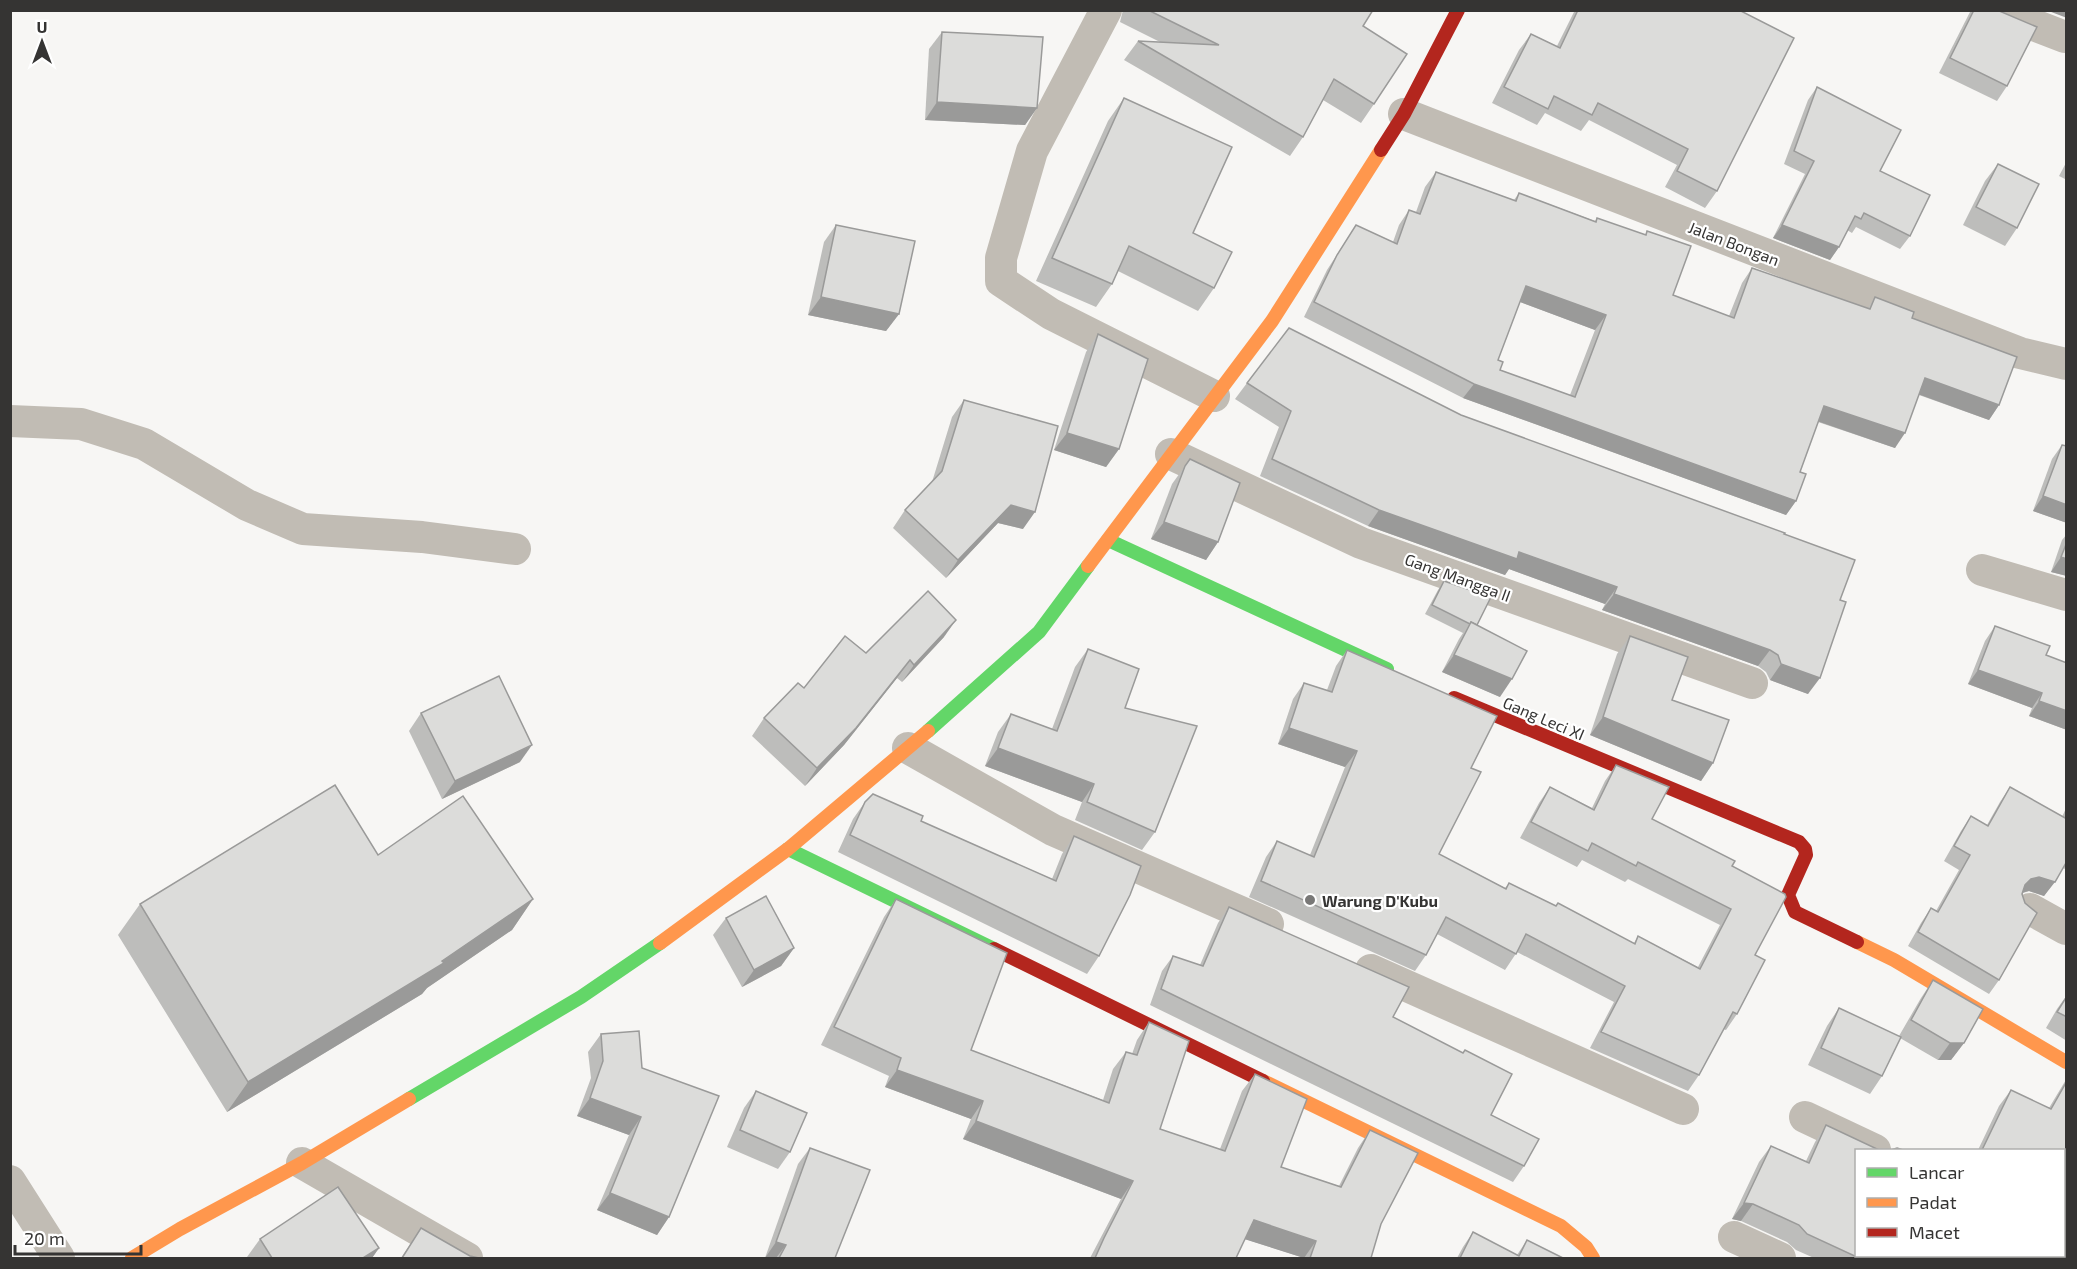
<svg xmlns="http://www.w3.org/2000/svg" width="2077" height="1269" viewBox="0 0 2077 1269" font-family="'Exo 2',sans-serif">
<rect width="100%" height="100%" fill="#f7f6f4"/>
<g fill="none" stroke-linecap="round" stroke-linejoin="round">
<g stroke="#c1bcb4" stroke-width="32">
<path d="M1106,10l-74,141 -31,107v23l50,33 163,82"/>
<path d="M1995,10l70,27"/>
<path d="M1404,114l616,239 46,11"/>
<path d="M10,421l71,3 63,20 103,61 56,24 119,8 93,12"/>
<path d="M1171,454l190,89 391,140"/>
<path d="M1982,570l84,25"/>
<path d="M908,748l145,82 215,94"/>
<path d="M2030,909l36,20"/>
<path d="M1371,970l312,139"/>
<path d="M1805,1117l70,33"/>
<path d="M302,1163l165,95"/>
<path d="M10,1181l49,77"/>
<path d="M1734,1237l46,21"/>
<path d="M2064,1240l2,1"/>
</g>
<g stroke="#63d668" stroke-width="14">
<path d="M1108,540l279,129"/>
<path d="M928,731l111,-99 49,-66"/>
<path d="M788,849l206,100"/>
<path d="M409,1099l172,-102 79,-54"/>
</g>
<g stroke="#ff974d" stroke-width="14">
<path d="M1088,566l184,-245 109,-171"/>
<path d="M1857,942l37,18 172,102"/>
<path d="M660,943l128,-94 140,-118"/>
<path d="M1263,1081l298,145 25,21 7,11"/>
<path d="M132,1258l48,-29 122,-66 107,-64"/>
</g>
<g stroke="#b3261e" stroke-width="14">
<path d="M1381,150l23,-36 54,-104"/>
<path d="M1454,698l345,144 6,7 1,6 -18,40 7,17 62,30"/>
<path d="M994,949l269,132"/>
</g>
</g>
<g fill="#bdbdbb" fill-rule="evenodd">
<path d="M1123,10h250l-10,16 11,78 -13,19 -38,-23 -20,37 -13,19 -166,-96 14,-19 22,1 -40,-20z"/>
<path d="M1575,10h164l-22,181 -12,17 -40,-21 12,-22 -88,-45 -8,11 -36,-18 -8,12 -45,-22 27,-53 12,-16 26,12z"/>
<path d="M1971,10h26l10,76 -10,15 -58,-28z"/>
<path d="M942,32l95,76 -12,17 -100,-5 4,-71z"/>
<path d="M1817,87l63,84 30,65 -10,13 -44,-22 -4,6 -5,-3 -8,17 -9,13 -57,-22 32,-64 -21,-10 24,-64z"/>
<path d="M1124,98l69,135 21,55 -16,23 -80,-40 -6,13 -16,23 -60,-26 72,-160z"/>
<path d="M2067,161v19l-8,-4z"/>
<path d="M1998,164l19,64 -12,18 -42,-21 22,-44z"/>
<path d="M1436,172l78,28 5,-7 76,28 2,-3 48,17 2,-4 26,64 56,21 13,-33 10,-15 116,40 7,-11 37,21 87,87 -10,15 -70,-25 -24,53 -77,-26 -18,50 -4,29 -10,14 -323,-117 -159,-81 23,-47 29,-45 37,17 6,-17 10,-15 7,2 9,-25zM1520,302l75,28 -25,65 -70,-25 -2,-10z"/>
<path d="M836,225l63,89 -13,17 -78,-16 16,-73z"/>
<path d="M1098,334l21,115 -13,18 -52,-17 32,-98z"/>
<path d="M1247,383l214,32 323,119 56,66 -32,94 -38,-14 -4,-8 -8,-6 -156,-56 3,-6 -96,-35 -4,6 -137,-49 -108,-50 19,-49 -44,-28z"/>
<path d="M964,400l59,129 -25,-6 -52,55 -53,-50 12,-18 27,-28 20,-65z"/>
<path d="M2062,445l5,78 -34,-12 19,-52z"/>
<path d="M1190,459l28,83 -12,18 -55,-21 21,-55z"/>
<path d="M2067,534v42l-16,-4 11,-32z"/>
<path d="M1444,581l33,44 23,72 -58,-25 17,-33 4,-6 -38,-19 13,-24z"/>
<path d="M1995,626l51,29 21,8v67l-38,-14 3,-8 -64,-24 17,-43z"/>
<path d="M1630,636l83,127 -12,18 -111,-46 27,-81z"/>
<path d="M944,637l-42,45 -5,-4 -53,67 -39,41 -53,-50 12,-18 40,-30 62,-35z"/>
<path d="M1088,649l37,59 30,124 -13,18 -67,-30 7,-18 -97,-36 13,-34 13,-18 41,15 23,-62z"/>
<path d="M1347,650l124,118 -32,86 66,34 4,-5 125,60 4,-7 60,31 22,-42 -92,-46 -3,3 -43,-22 -5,7 -57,-29 19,-35 11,-16 42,21 13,-27 11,-16 36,54 80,47 23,89 -18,59 -11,16 -3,-1 -24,46 -11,16 -98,-43 24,-46 -97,-50 -12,18 -68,-36 -11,21 -11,16 -166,-74 17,-40 11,-16 33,14 35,-88 -67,-23 15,-45 11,-16 23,7 9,-24z"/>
<path d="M421,713l99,49 -78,37 -33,-68z"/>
<path d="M2010,787l52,30 5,-11v64l-4,-2 -19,28 -15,-5 -6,2 -24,87 -10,14 -81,-48 13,-23 10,-15 5,3 23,-41 -15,-9 17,-30 10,-15 16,9 13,-23z"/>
<path d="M865,802l56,19 131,58 10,-25 12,-18 25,120 -12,18 -249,-122 15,-33z"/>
<path d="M378,855l155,44 -21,31 -85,58 -5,6 -195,118 -109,-177 22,-31z"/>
<path d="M896,899l75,151 132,50 10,-31 13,-17 6,2 5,-14 12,-18 11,107 60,20 22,-58 13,-17 26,93 58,19 19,-38 12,-18 11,94 -10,34h-67l-59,-19 -9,19h-146l31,-59 -158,-60 8,-20 -86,-32 4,-11 -68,-31 63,-128z"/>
<path d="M1229,907l164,110 98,98 33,51 -11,16 -363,-177 12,-34 11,-15 27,9 18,-42z"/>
<path d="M726,918l68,30 -13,18 -39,21 -29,-52z"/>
<path d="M1933,980l31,63 -13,17h-13l-38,-22 -18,38 -12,18 -62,-29 19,-39 12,-18 60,28 22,-38z"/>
<path d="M2067,995v46l-21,-13 11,-19z"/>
<path d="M601,1034l41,34 27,149 -12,18 -60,-25 32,-75 -52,-19 14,-38 -3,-26z"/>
<path d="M2067,1078v118l-3,-1v-45h-86l21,-44 12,-16 38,18z"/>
<path d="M756,1091l34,61 -12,17 -51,-22 17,-39z"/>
<path d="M1826,1125l31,131 126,2h-169l-18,-8 -9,-8 -46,-21 -9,-2 27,-57 12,-16 35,15 9,-19z"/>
<path d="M810,1148l25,110h-70l33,-94z"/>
<path d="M421,1228l49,28 9,2h-78z"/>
<path d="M1473,1232l44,23 10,-15 36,18h-106l6,-11z"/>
<path d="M260,1239l119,9 -7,10h-124l-1,-1z"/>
</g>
<g fill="#9a9a99">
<path d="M2046,10h21v8z"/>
<path d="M937,102l100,6 -12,17 -100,-5z"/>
<path d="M1782,225l57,22 -9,13 -57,-22z"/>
<path d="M1526,286l80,29 -11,15 -80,-30z"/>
<path d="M821,297l78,17 -13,17 -78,-16z"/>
<path d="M1925,378l74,27 -10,15 -74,-27z"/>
<path d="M1474,384l322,117 -10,14 -323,-117z"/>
<path d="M1824,406l81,27 -10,15 -81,-28z"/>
<path d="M1067,433l52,16 -13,18 -52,-17z"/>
<path d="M2043,496l24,9v18l-34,-12z"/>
<path d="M1011,505l24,7 -12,17 -25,-6 -52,55 12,-18z"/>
<path d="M1379,510l140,42 98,35 -12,17 -96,-35 -4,6 -137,-49z"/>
<path d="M1164,522l54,20 -12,18 -55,-21z"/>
<path d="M2061,557l6,2v17l-16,-4z"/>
<path d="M1614,594l156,56 -12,16 -156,-56z"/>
<path d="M956,620l-12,17 -42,45 12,-17z"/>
<path d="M1454,655l58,24 -12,18 -58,-25z"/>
<path d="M910,660l-13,18 -53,67 -39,41 12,-18z"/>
<path d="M1781,664l39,14 -12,16 -38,-14z"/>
<path d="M1978,670l64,23 -10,15 -64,-24z"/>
<path d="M2039,701l28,10v19l-38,-14z"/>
<path d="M1603,717l110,46 -12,18 -111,-46z"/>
<path d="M1289,728l68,23 -12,16 -67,-23z"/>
<path d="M532,745l-12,17 -78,37 13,-18z"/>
<path d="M998,748l96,36 -12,18 -97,-36z"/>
<path d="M2039,877l16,5 -11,14 -15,-5 -8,2 4,-8 6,-6z"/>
<path d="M533,899l-21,31 -85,58 -5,6 -195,118 21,-30 194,-121z"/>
<path d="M794,948l-13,18 -39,21 12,-17z"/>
<path d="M1950,1043h14l-13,17h-13z"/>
<path d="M897,1070l86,31 -12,18 -86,-32z"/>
<path d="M590,1098l51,19 -12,18 -52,-19z"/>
<path d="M976,1121l157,60 -12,18 -158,-60z"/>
<path d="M610,1193l59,24 -12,18 -60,-25z"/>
<path d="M1744,1203l9,1 -12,17 -9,-2z"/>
<path d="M1254,1220l62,21 -12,17 -63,-20z"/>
<path d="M776,1242l10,3 -10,13h-11z"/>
<path d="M379,1248l-7,10h-9z"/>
</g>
<g fill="#dcdcda" stroke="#9a9a99" stroke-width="1.5" fill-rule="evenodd">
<path d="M1148,10h225l-10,16 44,28 -33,50 -40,-25 -31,58 -165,-96 81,4z"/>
<path d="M1578,10h161l55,28 -77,153 -40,-20 11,-22 -90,-46 -6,12 -38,-19 -6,13 -44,-22 27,-53 29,14z"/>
<path d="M1974,10h23l40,17 -30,59 -57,-28z"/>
<path d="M942,32l101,5 -6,71 -100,-6z"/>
<path d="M1817,87l84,43 -21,41 50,24 -20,41 -46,-23 -3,6 -6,-3 -16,31 -57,-22 32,-64 -20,-10z"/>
<path d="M1124,98l108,49 -39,86 39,19 -18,36 -85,-42 -17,38 -60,-26z"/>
<path d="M1998,164l41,20 -22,44 -41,-21z"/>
<path d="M1436,172l80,29 3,-8 77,29 1,-4 49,17 1,-4 44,15 -18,49 61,23 18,-50 118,41 5,-12 39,15 -2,6 105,39 -18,48 -74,-27 -20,55 -81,-27 -24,66 6,2 -10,27 -322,-117 -160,-82 23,-47 19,-30 41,19 12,-34 11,4zM1526,286l80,29 -31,82 -75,-27 3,-8 -5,-2z"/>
<path d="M836,225l79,16 -16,73 -78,-17z"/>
<path d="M1289,328l172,87 324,118 -1,1 71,26 -15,40 6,2 -26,76 -39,-14 -3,-9 -8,-5 -156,-56 3,-7 -98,-35 -2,7 -138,-49 -107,-51 19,-48 -44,-28z"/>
<path d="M1098,334l50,25 -29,90 -52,-16z"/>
<path d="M964,400l94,26 -23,86 -24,-7 -53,55 -53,-50 37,-39z"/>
<path d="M2062,445l5,1v59l-24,-9z"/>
<path d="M1190,459l50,24 -22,59 -54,-20 21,-56z"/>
<path d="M2067,542v17l-6,-2z"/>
<path d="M1444,581l47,16 -14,28 -6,-3 -1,2 -38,-19z"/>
<path d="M928,591l28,29 -42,45 -4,-5 -54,68 -39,40 -53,-50 34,-35 6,5 41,-52 21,17z"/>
<path d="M1471,622l56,29 -15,28 -58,-24z"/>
<path d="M1995,626l55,20 -4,9 21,8v48l-28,-10 3,-8 -64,-23z"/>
<path d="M1630,636l58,21 -16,43 57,20 -16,43 -110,-46z"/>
<path d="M1088,649l51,20 -14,39 72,18 -42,106 -68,-30 7,-18 -96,-36 13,-34 46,17z"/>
<path d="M1347,650l150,66 -26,52 10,4 -42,82 67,35 3,-6 47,23 2,-3 77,41 3,-8 62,33 31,-60 -93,-47 -2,4 -44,-23 -4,8 -57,-29 19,-35 44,23 22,-45 53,22 -17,32 83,42 -3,5 53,28 1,3 -31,58 10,5 -28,54 -4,-2 -34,63 -98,-43 24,-46 -99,-52 -10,20 -70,-37 -20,38 -165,-74 16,-40 37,16 43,-106 -68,-23 15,-45 28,9z"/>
<path d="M499,676l33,69 -77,36 -34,-68z"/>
<path d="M335,785l43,70 85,-59 70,103 -91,62 2,2 -196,119 -108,-178z"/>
<path d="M2010,787l57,32v42l-12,21 -16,-5 -8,2 -6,6 -3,9 3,9 12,10 -38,67 -81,-48 13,-24 7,4 32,-57 -16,-9 17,-30 17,10z"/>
<path d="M873,794l50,22 -2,5 135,60 18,-45 67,30 -11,29 -31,61 -249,-121 15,-33z"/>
<path d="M766,896l28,52 -40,22 -28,-52z"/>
<path d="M896,899l111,54 -36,97 138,53 17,-51 11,3 12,-33 40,19 -29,88 65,22 30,-77 52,25 -26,68 60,20 29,-57 48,23 -37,71 -10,34h-61l6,-17 -62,-21 -18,38h-141l9,-20 29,-57 -157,-60 7,-20 -86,-31 4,-12 -67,-31z"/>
<path d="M1229,907l180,80 -16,30 70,36 2,-3 47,24 -21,41 48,24 -15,27 -363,-177 12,-33 30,10z"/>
<path d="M1933,980l50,29 -19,34h-14l-39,-23z"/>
<path d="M2067,996v21l-10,-5z"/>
<path d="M1839,1008l62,29 -19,39 -61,-28z"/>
<path d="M639,1031l3,37 77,28 -50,121 -59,-24 31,-76 -51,-19 13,-37 -2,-27z"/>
<path d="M2067,1081v94l-3,-2v-23h-82l29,-60 40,19z"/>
<path d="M756,1091l51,22 -17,39 -50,-22z"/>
<path d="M1826,1125l53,25h3h-25v106h122l4,1v1h-124l-52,-24 -8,-9 -46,-21 -9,-1 27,-57 38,17z"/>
<path d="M810,1148l60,22 -35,88h-56l7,-13 -10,-3z"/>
<path d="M1897,1148l6,2h-12z"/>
<path d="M338,1187l41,61 -16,10h-91l-12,-19z"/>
<path d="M421,1228l49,28 9,2h-77z"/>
<path d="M1473,1232l46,24 8,-16 36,18h-103z"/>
<path d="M2064,1252l3,1v5h-13l1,-2h9z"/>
</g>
<circle fill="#797877" stroke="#fff" stroke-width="2" cx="1310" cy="900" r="6"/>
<g text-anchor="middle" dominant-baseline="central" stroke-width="4.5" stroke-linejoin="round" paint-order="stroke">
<g font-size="16" fill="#353433" stroke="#fff">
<text transform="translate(1734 243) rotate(21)">Jalan Bongan</text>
<text transform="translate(1458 577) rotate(20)">Gang Mangga II</text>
<text transform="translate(1544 718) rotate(23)">Gang Leci XI</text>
</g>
<g font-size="16" font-weight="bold" fill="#353433" stroke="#fff" text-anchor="start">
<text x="1322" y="900">Warung D'Kubu</text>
</g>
</g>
<rect width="2077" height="1269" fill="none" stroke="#353433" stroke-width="24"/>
<rect x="1855" y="1149" width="210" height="108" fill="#ffffff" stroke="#aeaead" stroke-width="1.5"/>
<rect x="1867" y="1168" width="30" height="9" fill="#63d668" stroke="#aeaead" stroke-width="1.5"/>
<text x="1909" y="1179" font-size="18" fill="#353433">Lancar</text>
<rect x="1867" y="1198" width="30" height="9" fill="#ff974d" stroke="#aeaead" stroke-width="1.5"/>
<text x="1909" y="1209" font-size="18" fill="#353433">Padat</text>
<rect x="1867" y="1228" width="30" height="9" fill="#b3261e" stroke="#aeaead" stroke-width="1.5"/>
<text x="1909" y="1239" font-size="18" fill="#353433">Macet</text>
<g transform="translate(42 42)" stroke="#ffffff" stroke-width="4.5" paint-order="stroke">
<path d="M0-4.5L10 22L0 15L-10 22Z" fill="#353433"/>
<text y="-9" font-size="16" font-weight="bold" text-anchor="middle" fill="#353433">U</text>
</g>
<path d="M15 1245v9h126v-9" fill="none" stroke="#353433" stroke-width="3"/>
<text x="24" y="1245" font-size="18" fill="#353433" stroke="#ffffff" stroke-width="4.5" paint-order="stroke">20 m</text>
</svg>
